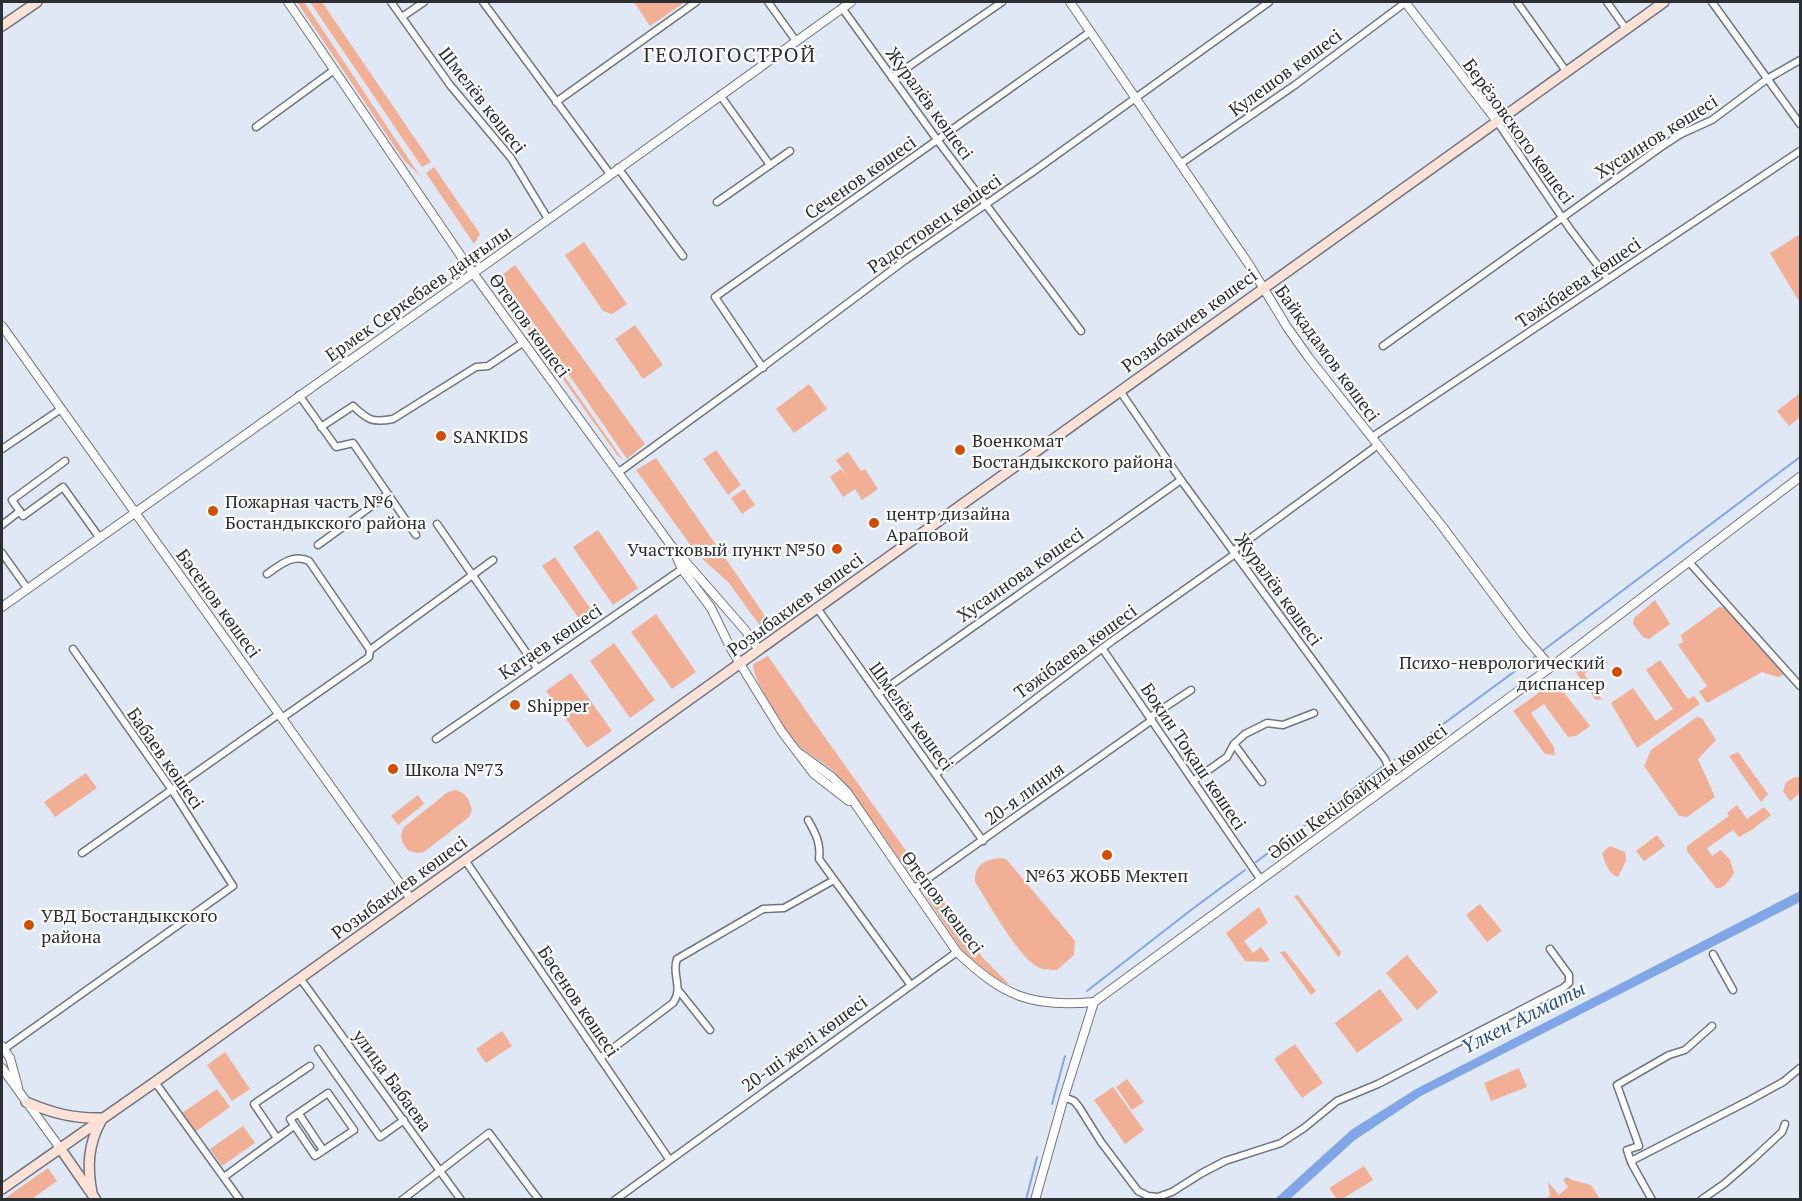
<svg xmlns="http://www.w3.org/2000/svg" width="1802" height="1201" viewBox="0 0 1802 1201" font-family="'PT Serif',serif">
<rect width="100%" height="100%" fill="#e1e8f5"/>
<g fill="#f1af96">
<path d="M297,2h7l116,174 -17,-17z"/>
<path d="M310,2h12l109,160 -9,5z"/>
<path d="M634,2h51l-35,24z"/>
<path d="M434,167l46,67 -6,10 -48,-71z"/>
<path d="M1800,234v69l-30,-50z"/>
<path d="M584,242l43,62 -15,10 -9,-3 -38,-56z"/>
<path d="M515,265l130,179 -18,15 -126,-183z"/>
<path d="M495,277l128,183 -6,-5 -121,-170 -2,-7z"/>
<path d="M635,325l28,40 -20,14 -28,-40z"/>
<path d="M809,384l18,25 -33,24 -18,-24z"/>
<path d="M1800,393v24l-11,9 -12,-15z"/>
<path d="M716,450l25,35 -13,10 -25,-36z"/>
<path d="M848,452l13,19 4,-2 13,20 -16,11 -7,-11 -12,8 -13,-20 11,-8 8,10 -13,-19z"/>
<path d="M656,458l112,162 -8,6 -31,-43 -32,-29 -61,-84z"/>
<path d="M744,489l11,16 -13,9 -11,-16z"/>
<path d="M598,530l40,58 -25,17 -40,-58z"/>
<path d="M555,557l39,57 -12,9 -40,-57z"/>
<path d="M1655,600l15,24 -21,15 -6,-2 -10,-13 1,-6z"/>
<path d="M1719,607l7,1 60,66 -9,3 -15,-5 -55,31 -8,-11 8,-6 -29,-41 5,-3 -2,-7z"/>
<path d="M656,614l40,58 -24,17 -41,-57z"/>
<path d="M614,643l41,57 -25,18 -40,-57z"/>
<path d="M1603,655l5,7 -5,2 -2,-2 -17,12 18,25 -6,1 -21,-29z"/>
<path d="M768,656c51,74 104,147 156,220l-2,4h-5l-6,-5c-23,-32 -45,-66 -71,-97 -11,-13 -27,-20 -40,-31 -14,-11 -47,-66 -47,-83z"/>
<path d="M1660,660l28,39 6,-3 6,8 -63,44 -26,-45 22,-15 23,33 17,-12 -27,-39z"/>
<path d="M571,673l41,58 -25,17 -41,-57z"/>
<path d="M1555,681l35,45 -14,10 -8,1 -24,-33 -13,9 23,34 1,8 -10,-1 -32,-43z"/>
<path d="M1697,717l5,1 14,22 -18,19 17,38 -28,20 -8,-1 -35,-50 7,-16z"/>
<path d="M1738,752l30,42 -7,8 -32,-46z"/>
<path d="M86,773l11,15 -42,29 -11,-15z"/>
<path d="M1795,777h5v16l-10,8 -7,-10 3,-9z"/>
<path d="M455,790c11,2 14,10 17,20l-3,7 -45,35 -6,1 -9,-2c-8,-8 -10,-15 -5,-24l44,-35z"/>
<path d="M418,795l6,9 -26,21 -7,-9z"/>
<path d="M1737,805l10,14 17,-12 7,8 -18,14 -14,8 -6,-7 -26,18 5,8 9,-6 9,10 4,13c-5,7 -9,16 -18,15l-29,-37v-5l42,-30 -2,-3z"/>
<path d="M1657,835l8,11 -21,15 -8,-10z"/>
<path d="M1610,846l15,6 1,9 -8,16c-10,-3 -13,-15 -16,-24z"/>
<path d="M1002,858l5,2 68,81 -1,14 -17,15c-7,0 -13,0 -19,-3 -20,-10 -50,-65 -63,-85 -1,-18 11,-23 27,-24z"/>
<path d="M931,884l52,74 27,27 -12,-5 -34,-27 -38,-57 -1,-5z"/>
<path d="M1298,895l43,57 -2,6 -45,-62z"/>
<path d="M1480,904l22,27 -15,11 -21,-27z"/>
<path d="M1259,907l9,16 -24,18 9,12 8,-6 9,13 -4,2 -21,-1 -19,-28z"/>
<path d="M1285,951l31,40 -5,4 -31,-43z"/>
<path d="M1407,955l31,37 -21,18 -31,-37z"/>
<path d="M1380,989l23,31 -46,33 -22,-30z"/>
<path d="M502,1031l10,15 -26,17 -10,-14z"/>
<path d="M1295,1044l28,39 -21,15 -28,-39z"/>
<path d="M225,1052l25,37 -18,12 -25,-36z"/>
<path d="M1519,1068l8,19 -36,14 -7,-18z"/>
<path d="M1127,1079l17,23 -12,8 -16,-23z"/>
<path d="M1113,1087l31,43 -19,14 -31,-44z"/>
<path d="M217,1089l13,18 -35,25 -13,-19z"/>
<path d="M243,1126l12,17 -33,23 -12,-17z"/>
<path d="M1364,1166l9,14 -31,19h-5l-8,-11z"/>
<path d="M48,1168l9,13 -25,18h-28z"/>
<path d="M1567,1177l5,3 19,5 9,14h-54l4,-4 -2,-13 11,13 9,-8 -5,-7z"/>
</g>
<path fill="#80a6e7" d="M1800,891v11l-379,194 -66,44 -65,59h-15l76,-69 65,-41z"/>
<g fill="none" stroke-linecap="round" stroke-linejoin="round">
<g stroke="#80a6e7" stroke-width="2">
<path d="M1541,652l259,-195"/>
<path d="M1393,761l144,-106"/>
<path d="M1256,862l126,-95"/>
<path d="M1087,991l104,-81 54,-40"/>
<path d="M1052,1104l13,-48"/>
<path d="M1026,1200l11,-43"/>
</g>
<g stroke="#6f7580" stroke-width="9">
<g id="minor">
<path d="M391,2l59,83 61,73 37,61"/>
<path d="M483,2l127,172"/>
<path d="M768,2l28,39"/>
<path d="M1517,2l49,69"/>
<path d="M1607,2l19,27"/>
<path d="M1712,2l88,122"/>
<path d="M842,8l96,133 143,190"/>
<path d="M402,17l22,-15"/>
<path d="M892,78l110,-76"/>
<path d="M720,95l50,70"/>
<path d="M556,102l140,-100"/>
<path d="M1496,120l74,109 38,50"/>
<path d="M256,127l78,-57"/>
<path d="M1180,164l115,-79 111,-83"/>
<path d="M618,168l65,88"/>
<path d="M717,202l73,-51"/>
<path d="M1383,346l278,-199 20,-13 31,-14 55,-41 33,-19"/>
<path d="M763,368l-48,-71 375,-265"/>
<path d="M1120,391l61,89 204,279 10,23"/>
<path d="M299,395l37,52 17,-4 63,92"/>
<path d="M321,427l32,-21c15,14 19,17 40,13l83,-52 12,-1 36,-24"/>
<path d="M1372,437l428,-286"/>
<path d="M2,449l59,-40"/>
<path d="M65,461l-53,39 11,16 40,-29 36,50"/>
<path d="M619,472l129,-94 156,-117 130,-90 235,-169"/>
<path d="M437,524l100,144"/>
<path d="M2,525l18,-14"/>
<path d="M318,545l70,-51"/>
<path d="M1233,551l145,-106"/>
<path d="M2,553l25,35"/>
<path d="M1689,562l111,124"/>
<path d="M267,574c13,-9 26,-21 42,-13l61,89"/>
<path d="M817,608l166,233"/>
<path d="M1102,648l159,232"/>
<path d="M878,694l303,-214"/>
<path d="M1150,717l41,-27"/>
<path d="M282,718l87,-61 1,-7 123,-90"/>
<path d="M436,739l246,-170"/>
<path d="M1234,744l28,38"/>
<path d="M936,774l176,-133 123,-87"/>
<path d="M1193,781l34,-24 7,-13 11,-10 22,-11 16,2 31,-12"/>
<path d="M808,820c8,14 13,24 11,39l91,125"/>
<path d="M82,853l197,-139"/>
<path d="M465,860l204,299"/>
<path d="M913,889l239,-169"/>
<path d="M1713,954l20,36"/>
<path d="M300,978l161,222"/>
<path d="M679,991l31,39"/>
<path d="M4,1049l229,-163 -61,-96 -99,-141"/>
<path d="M318,1049l62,88 24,-17"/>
<path d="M600,1058l73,-55c11,-15 -2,-29 4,-44l86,-50 21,-1 50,-28"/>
<path d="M155,1082l85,118"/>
<path d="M328,1093l26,37 -39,26 -25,-37z"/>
<path d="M1064,1097l10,4 5,6 22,35 37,49 10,5 10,1 14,-5 30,-19 23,-12 56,-18 23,-15 33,-27 41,-17 185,-96 6,-5v-8l-19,-26"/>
<path d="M299,1114l24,36"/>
<path d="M277,1138l-23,-34 56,-38"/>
<path d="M1631,1162l-4,-12 12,-4 -22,-61 52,-30 16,-5 27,-24"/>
<path d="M224,1177l70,-51"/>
<path d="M402,1200l87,-67 50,67"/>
<path d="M615,1200l342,-248"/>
<path d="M1652,1200l-20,-36 1,-4 117,-60 33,-18 17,-14"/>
<path d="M1701,1200l23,-16 29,-25 29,-27 3,-8"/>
</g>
</g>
<g stroke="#6f7580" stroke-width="10">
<g id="tertiary">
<path d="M288,2l175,257 207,285 75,86 14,20"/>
<path d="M1070,2l180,264 37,61 22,31 133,168 83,111 26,30"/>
<path d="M1405,2l91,118"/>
<path d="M2,326l409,573"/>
<path d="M674,551l8,18 29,39 20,41 51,83 32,42 35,27"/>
<path d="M2,607l494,-350 355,-255"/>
<path d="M799,753l33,24 15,15 110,160c46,44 74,56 137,50"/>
<path d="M2,1046l8,12 8,29"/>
<path d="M2,1068l58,80"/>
<path d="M1035,1200l29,-103 30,-95 457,-335 249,-190"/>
</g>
</g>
<g stroke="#6f7580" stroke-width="12">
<g id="secondary">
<path d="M2,26l35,-24"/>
<path d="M26,1102c26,11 48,17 77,16"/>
<path d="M60,1148l36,52"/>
<path d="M2,1189l153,-107 1509,-1080"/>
<path d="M92,1193c-5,-27 -4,-48 9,-72"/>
</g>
</g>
<use href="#minor" stroke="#fff" stroke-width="6"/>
<use href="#tertiary" stroke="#fff" stroke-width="8"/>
<use href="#secondary" stroke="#ffe2d7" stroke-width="9"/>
</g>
<g fill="#d14e00" stroke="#fff" stroke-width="2">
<circle cx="441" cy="436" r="6"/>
<circle cx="960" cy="450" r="6"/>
<circle cx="213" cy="511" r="6"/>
<circle cx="874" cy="523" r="6"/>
<circle cx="837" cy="549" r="6"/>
<circle cx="1617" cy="672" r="6"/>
<circle cx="515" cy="705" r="6"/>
<circle cx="393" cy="769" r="6"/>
<circle cx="1107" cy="855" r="6"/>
<circle cx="29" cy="925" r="6"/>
</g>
<g text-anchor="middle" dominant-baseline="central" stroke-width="4.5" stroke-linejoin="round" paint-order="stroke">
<g font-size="18" fill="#2b2e33" stroke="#fff">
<text transform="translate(1285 72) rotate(-36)">Кулешов көшесі</text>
<text transform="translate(483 100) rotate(52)">Шмелёв көшесі</text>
<text transform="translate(930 103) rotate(54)">Журалёв көшесі</text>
<text transform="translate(1519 131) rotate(54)">Берёзовского көшесі</text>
<text transform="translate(1656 136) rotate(-32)">Хусаинов көшесі</text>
<text transform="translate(860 177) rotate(-35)">Сеченов көшесі</text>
<text transform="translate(934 223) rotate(-35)">Радостовец көшесі</text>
<text transform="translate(1578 282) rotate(-34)">Тәжібаева көшесі</text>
<text transform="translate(418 293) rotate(-35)">Ермек Серкебаев даңғылы</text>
<text transform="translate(1189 320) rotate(-36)">Розыбакиев көшесі</text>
<text transform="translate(530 325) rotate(54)">Өтепов көшесі</text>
<text transform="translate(1328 353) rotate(54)">Байқадамов көшесі</text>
<text transform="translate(1020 574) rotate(-35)">Хусаинова көшесі</text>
<text transform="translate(1279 589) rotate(54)">Журалёв көшесі</text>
<text transform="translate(219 603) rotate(54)">Бәсенов көшесі</text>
<text transform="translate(795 604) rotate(-36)">Розыбакиев көшесі</text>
<text transform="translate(550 641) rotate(-34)">Қатаев көшесі</text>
<text transform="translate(1075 651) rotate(-36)">Тәжібаева көшесі</text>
<text transform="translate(912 716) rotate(54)">Шмелёв көшесі</text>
<text transform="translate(1194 756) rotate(56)">Бокин Тоқаш көшесі</text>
<text transform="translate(166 758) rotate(55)">Бабаев көшесі</text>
<text transform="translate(1357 791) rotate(-36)">Әбіш Кекілбайұлы көшесі</text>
<text transform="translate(1024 793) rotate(-36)">20-я линия</text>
<text transform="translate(399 887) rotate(-36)">Розыбакиев көшесі</text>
<text transform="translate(943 902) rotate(53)">Өтепов көшесі</text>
<text transform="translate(579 1001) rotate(56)">Бәсенов көшесі</text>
<text transform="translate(804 1043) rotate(-36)">20-ші желі көшесі</text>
<text transform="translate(393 1080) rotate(54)">улица Бабаева</text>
</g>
<g font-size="18" fill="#2b2e33" stroke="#fff" text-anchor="start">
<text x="453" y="436">SANKIDS</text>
<text x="972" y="440">Военкомат<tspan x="972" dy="21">Бостандыкского района</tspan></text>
<text x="225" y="501">Пожарная часть №6<tspan x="225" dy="21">Бостандыкского района</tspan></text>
<text x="886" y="513">центр дизайна<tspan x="886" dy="21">Араповой</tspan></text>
<text x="825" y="549" text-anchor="end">Участковый пункт №50</text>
<text x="1605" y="662" text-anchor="end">Психо-неврологический<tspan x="1605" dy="21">диспансер</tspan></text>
<text x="527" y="705">Shipper</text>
<text x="405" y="769">Школа №73</text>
<text x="1107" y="875" text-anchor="middle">№63 ЖОББ Мектеп</text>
<text x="41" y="915">УВД Бостандыкского<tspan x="41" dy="21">района</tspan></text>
</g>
<g font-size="20" letter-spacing="1.5" fill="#2b2e33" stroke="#fff">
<text x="730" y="54">ГЕОЛОГОСТРОЙ</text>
</g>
<g font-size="20" font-style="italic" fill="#244f9d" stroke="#fff">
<text transform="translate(1523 1017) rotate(-27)">Үлкен Алматы</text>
</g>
</g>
<rect width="1802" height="1201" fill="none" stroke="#2b2e33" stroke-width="6"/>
</svg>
